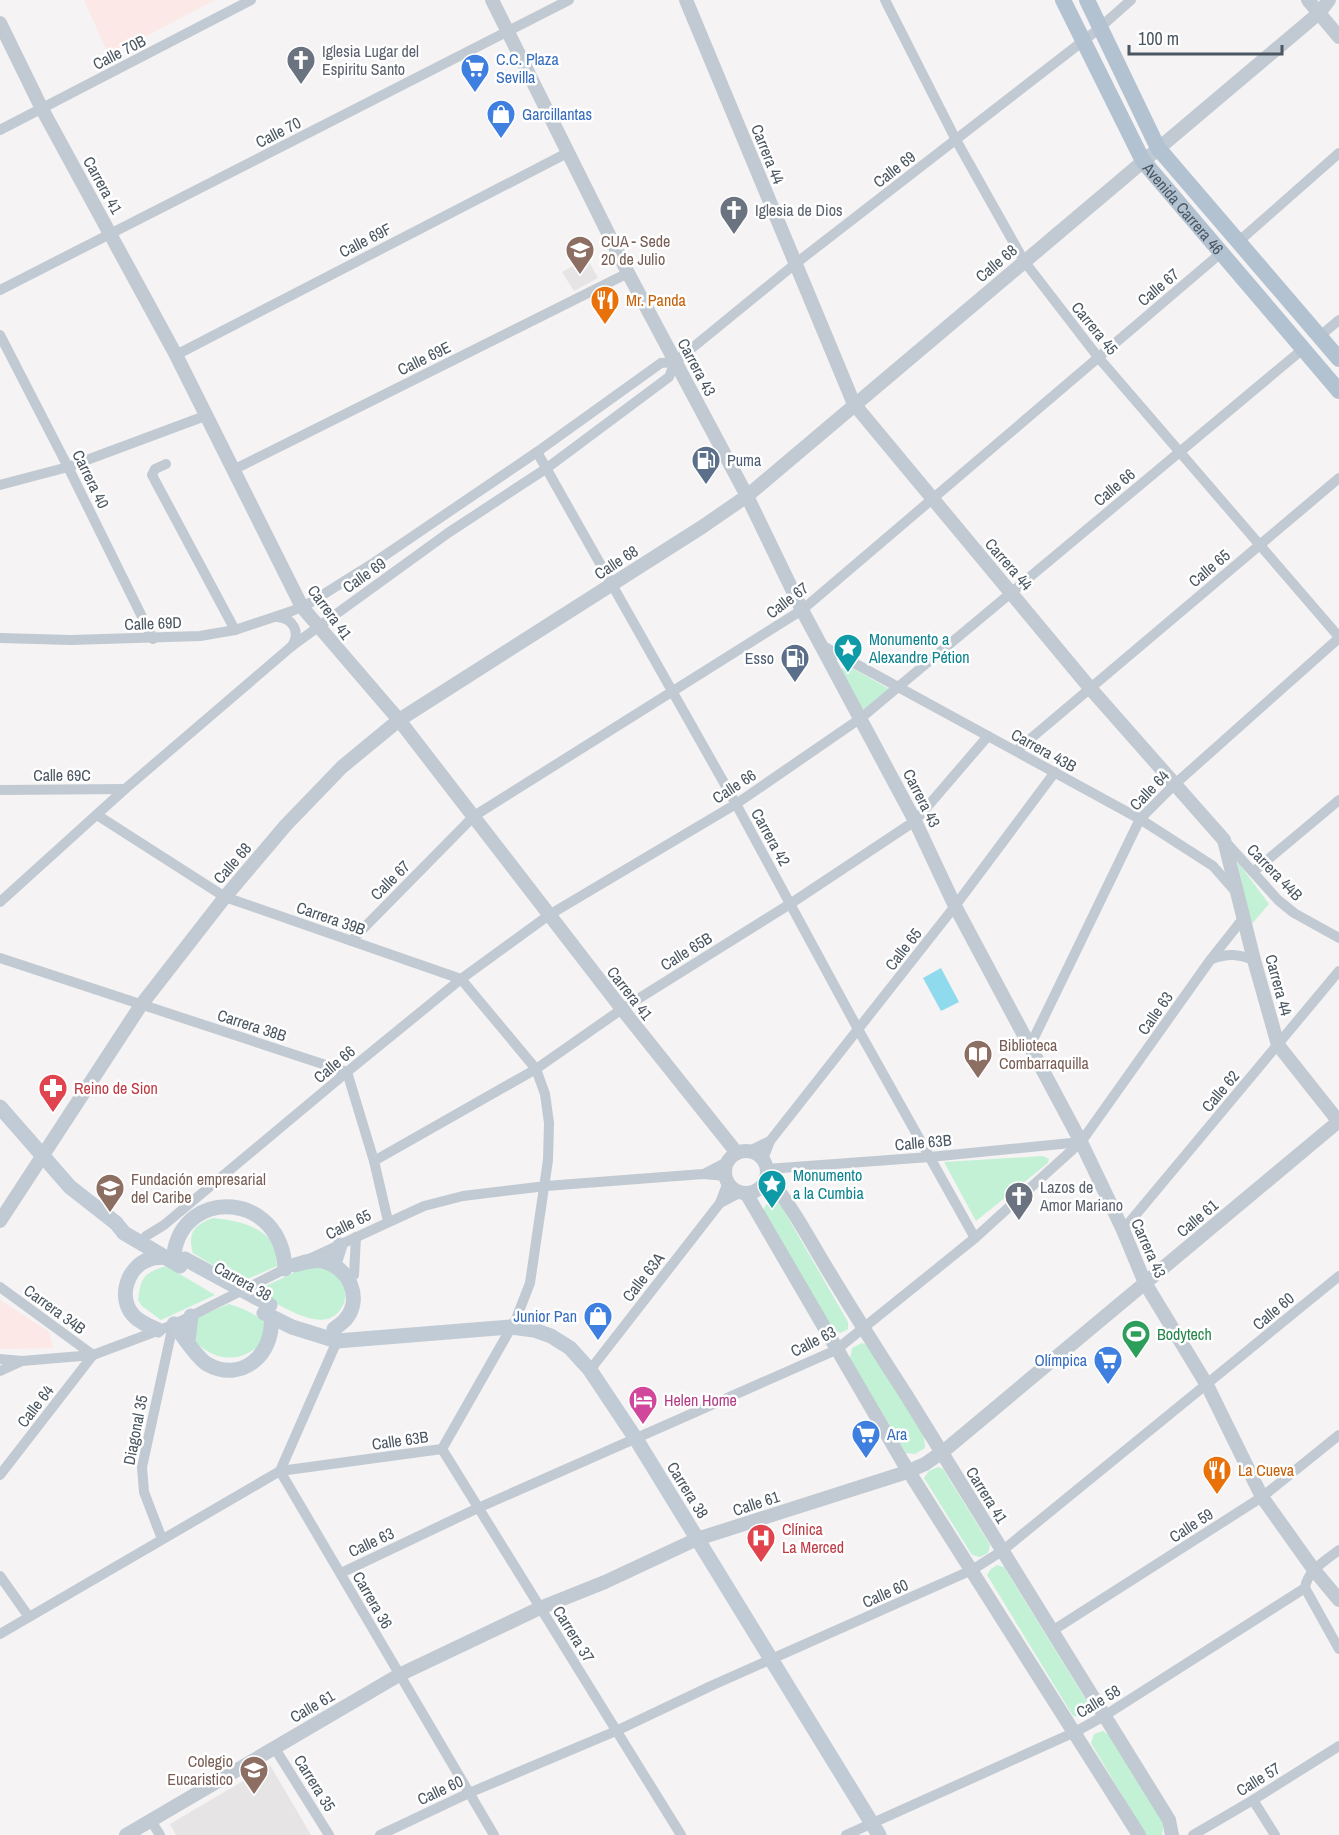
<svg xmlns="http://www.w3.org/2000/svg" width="1339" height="1835" viewBox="0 0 1339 1835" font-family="'Archivo Narrow',sans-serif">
<rect width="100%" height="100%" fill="#f5f3f3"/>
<g fill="#e6e4e5">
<path d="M587,258l11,20 -24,13 -12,-19z"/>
<path d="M270,1765l41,70h-135l-6,-11z"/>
</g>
<g fill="#fce8e6">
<path d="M84,0h131l-106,55z"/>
<path d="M0,1300l49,32 4,16 -53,1z"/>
</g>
<g fill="#c3f1d5">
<path d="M847,665l42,24 -26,21 -22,-41z"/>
<path d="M1237,861l32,43 -18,21z"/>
<path d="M1043,1156l6,3 -1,4 -72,58 -32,-59z"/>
<path d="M772,1201l5,1 6,7 65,113v7l-8,4 -8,-3 -69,-118 2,-6z"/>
<path d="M213,1218c22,2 55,8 63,33 1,4 0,10 1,15l-36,16 -48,-29c-6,-20 1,-28 20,-35z"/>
<path d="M166,1266l49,29 -54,25 -19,-14 -4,-6c3,-23 6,-27 28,-34z"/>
<path d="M314,1266l17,3c9,12 20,22 11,38 -17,32 -66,-5 -87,-16l45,-21z"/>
<path d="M229,1304c13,4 31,11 38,22 -1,5 -2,10 -4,14 -3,6 -9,10 -15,13 -20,11 -46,1 -57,-18l7,-18z"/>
<path d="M862,1343l7,3 55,90 1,12 -10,6 -9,-1 -56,-94 2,-11z"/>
<path d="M938,1467l5,2 47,76 -2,8 -8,4 -8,-2 -48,-77 5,-7z"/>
<path d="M997,1565l7,2 84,136v9l-8,5 -7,-1 -86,-141 4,-6z"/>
<path d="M1103,1731l6,4 55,88 -2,12h-16l-55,-92 3,-9z"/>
</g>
<path fill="#90daee" d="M941,968l18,34 -18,9 -18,-33z"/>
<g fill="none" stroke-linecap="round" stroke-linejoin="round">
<g stroke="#c1cad2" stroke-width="10">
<path d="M885,0l71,140 68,121 74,96 241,280"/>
<path d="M0,130l251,-130"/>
<path d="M1238,242l101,-89"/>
<path d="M0,290l569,-290"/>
<path d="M0,335l68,132 85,172"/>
<path d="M1320,336l19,-16"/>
<path d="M176,355l393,-203"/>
<path d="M537,452l199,352 123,227 116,207"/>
<path d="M166,464l-11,5 -3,6 83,155"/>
<path d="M233,470l395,-197"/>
<path d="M0,485l68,-18 137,-51"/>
<path d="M277,617c16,1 24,15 15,29"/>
<path d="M0,638l71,2 129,-4 35,-6 57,-19 16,-7 67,-42 162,-110 124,-89 14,-1"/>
<path d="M823,646l317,173 73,47 22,25"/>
<path d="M1016,751l323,-273"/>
<path d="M0,790l125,-1"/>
<path d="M1224,840l54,60 16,13 45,25"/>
<path d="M1253,872l86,-72"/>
<path d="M0,902l125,-113 167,-143 156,-113 99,-65 122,-91 6,-15 120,-98 301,-233 35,-31"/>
<path d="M351,941l123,-125 328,-206 419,-357"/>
<path d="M0,958l347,114 27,89 14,60"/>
<path d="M1212,959c16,-6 26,-5 42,1"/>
<path d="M1030,1046l110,-227 35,-35 164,-146"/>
<path d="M749,1151l21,-10"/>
<path d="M763,1159l7,-18 185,-235 100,-134"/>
<path d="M374,1161l162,-92 86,-60 168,-105 125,-83 73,-85"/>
<path d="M767,1169l163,-12 151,-15"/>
<path d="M704,1174l23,-12"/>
<path d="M720,1203l21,-11"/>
<path d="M1123,1230l216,-259"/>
<path d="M146,1236l18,-11 183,-153 114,-93 88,-64 187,-111 125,-86 442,-369"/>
<path d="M309,1259l115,-53 39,-10 83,-10 157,-12 23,2"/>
<path d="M354,1275l2,-38"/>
<path d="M0,1287l93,68 -93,120"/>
<path d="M337,1341l-57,130 214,364"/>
<path d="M0,1359l22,2 71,-6 80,-30 116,-58"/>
<path d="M590,1370l130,-167 8,-21"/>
<path d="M0,1371l22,-10"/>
<path d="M442,1449l239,386"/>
<path d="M162,1539l-18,-47 -2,-25 31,-142"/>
<path d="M341,1573l137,-65 358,-158 139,-112 106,-96 130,-183 34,-43"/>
<path d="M0,1576l29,41"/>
<path d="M1305,1588l34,61"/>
<path d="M1052,1631l210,-134 77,-62"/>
<path d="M0,1634l280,-163 162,-22 74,-130 14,-36 18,-123 1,-37 -4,-29 -9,-25 -75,-90 -236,-82 -128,-82"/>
<path d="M274,1747l55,88"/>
<path d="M1253,1800l22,35"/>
<path d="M151,1821l9,14"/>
<path d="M380,1835l89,-42 147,-62 97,-46 259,-115 30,-19 337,-275"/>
<path d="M846,1835l229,-103 29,-16 201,-128c2,-17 21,-28 34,-38"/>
<path d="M1193,1835l60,-35 86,-54"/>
</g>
<g stroke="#c1cad2" stroke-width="14">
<path d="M492,0l136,273 119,223 55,114 113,211 40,85 126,236 42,88 22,53 62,102 55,112 52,73 25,30"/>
<path d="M686,0l168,404 236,284 134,152 30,120 24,85 61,77"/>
<path d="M1308,0l31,37"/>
<path d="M0,23l42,86 134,246 126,252 97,113 223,289 115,144"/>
<circle cx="746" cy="1172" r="21"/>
<path d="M767,1176c25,30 42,63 62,96 25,41 50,81 76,121l264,427 3,15"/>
<path d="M746,1193l158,271 235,371"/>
<path d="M0,1221l141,-216 84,-108 61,-72 56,-58 57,-47 303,-193 45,-31 572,-483 10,-13"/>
<path d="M126,1835l273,-160 141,-67 65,-26 92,-43 207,-66 21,-9 20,-14 394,-329"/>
</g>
<g stroke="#c1cbd6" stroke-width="15">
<path d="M0,1107l70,80 46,36 8,10 56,33"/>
<path d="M174,1253c11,-67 108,-61 111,16"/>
<path d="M334,1264l6,-19"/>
<path d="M295,1265c8,-2 18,-6 27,-4 26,5 42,37 23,59 -3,3 -7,6 -11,9"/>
<path d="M264,1313l28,14 45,14 174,-14 23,3 17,6 19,12 20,22 46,69 243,396"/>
<path d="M174,1324c8,11 23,34 33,40 35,20 68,-11 64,-47"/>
<path d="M158,1330c-9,-4 -19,-8 -25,-15 -16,-19 -5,-49 17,-56 4,-2 10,-1 14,-2"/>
<path d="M188,1341l3,-25"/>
</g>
<g stroke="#b3c2d1" stroke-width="16">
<path id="s1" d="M1063,0l80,161 196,230"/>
<path d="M1087,0l71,148 181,211"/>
</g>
<path stroke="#c1cbd6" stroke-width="15" d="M185,1259l85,46"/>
</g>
<defs>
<g id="church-pin" transform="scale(1.5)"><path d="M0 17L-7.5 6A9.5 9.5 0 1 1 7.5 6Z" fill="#6b7280" stroke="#fff"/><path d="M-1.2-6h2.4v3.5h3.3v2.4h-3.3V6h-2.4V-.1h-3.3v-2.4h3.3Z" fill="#fff"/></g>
<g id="supermarket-pin" transform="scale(1.5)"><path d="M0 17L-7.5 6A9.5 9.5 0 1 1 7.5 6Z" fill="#3f7fe0" stroke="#fff"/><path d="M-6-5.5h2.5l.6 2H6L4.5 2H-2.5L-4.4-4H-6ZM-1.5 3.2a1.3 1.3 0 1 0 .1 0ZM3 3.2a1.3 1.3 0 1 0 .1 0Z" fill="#fff"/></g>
<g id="shop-pin" transform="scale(1.5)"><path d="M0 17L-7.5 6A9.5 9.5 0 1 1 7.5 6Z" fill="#3f7fe0" stroke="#fff"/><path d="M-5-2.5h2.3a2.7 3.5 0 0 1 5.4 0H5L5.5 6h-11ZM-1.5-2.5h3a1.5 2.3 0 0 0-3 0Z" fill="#fff"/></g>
<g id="university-pin" transform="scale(1.5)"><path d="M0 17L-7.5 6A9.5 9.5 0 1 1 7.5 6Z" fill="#8d6e63" stroke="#fff"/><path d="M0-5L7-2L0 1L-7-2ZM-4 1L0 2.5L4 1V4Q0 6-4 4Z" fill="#fff"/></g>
<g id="restaurant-pin" transform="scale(1.5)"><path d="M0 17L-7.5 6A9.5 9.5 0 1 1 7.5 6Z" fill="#e8710a" stroke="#fff"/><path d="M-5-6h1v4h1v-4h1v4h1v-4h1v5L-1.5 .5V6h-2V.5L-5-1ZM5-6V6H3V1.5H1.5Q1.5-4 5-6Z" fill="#fff"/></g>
<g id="fuel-pin" transform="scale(1.5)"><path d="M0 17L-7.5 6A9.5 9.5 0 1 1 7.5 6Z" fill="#5c6f8a" stroke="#fff"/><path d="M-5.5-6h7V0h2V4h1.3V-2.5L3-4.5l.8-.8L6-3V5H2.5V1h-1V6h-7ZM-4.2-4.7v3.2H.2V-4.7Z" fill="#fff"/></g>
<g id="sight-pin" transform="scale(1.5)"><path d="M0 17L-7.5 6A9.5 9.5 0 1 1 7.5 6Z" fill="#0f9aa8" stroke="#fff"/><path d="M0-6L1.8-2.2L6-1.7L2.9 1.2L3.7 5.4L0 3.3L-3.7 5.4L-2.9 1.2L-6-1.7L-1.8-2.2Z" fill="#fff"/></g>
<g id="library-pin" transform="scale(1.5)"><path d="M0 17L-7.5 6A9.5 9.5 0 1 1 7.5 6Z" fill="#8d6e63" stroke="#fff"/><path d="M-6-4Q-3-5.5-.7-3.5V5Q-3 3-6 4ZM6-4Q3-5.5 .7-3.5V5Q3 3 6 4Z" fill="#fff"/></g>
<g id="pharmacy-pin" transform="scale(1.5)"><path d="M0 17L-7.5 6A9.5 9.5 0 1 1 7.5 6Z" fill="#e0444e" stroke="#fff"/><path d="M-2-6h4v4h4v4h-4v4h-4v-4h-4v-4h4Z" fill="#fff"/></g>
<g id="school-pin" transform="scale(1.5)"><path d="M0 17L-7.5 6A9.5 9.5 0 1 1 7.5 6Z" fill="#8d6e63" stroke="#fff"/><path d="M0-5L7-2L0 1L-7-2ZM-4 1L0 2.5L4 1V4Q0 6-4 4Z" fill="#fff"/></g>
<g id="stadium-pin" transform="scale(1.5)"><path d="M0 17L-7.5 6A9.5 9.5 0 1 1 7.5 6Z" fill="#2e9e5b" stroke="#fff"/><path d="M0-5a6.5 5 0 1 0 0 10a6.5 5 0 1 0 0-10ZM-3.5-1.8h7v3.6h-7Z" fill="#fff"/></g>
<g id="hotel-pin" transform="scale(1.5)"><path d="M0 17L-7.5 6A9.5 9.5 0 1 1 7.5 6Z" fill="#d1479c" stroke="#fff"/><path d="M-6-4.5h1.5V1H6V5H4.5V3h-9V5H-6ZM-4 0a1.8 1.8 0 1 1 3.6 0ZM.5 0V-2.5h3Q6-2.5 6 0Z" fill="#fff"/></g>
<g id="hospital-pin" transform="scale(1.5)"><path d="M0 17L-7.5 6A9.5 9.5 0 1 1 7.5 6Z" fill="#e0444e" stroke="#fff"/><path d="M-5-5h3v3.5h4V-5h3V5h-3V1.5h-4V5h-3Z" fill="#fff"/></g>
</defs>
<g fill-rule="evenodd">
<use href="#church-pin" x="301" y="60"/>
<use href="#supermarket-pin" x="475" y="68"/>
<use href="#shop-pin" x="501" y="114"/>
<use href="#church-pin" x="734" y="210"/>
<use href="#university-pin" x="580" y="250"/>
<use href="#restaurant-pin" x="605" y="300"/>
<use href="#fuel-pin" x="706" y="460"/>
<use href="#sight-pin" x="848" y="648"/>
<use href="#fuel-pin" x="795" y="658"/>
<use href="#library-pin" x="978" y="1054"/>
<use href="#pharmacy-pin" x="53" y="1088"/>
<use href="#sight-pin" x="772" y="1184"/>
<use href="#school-pin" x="110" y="1188"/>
<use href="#church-pin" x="1019" y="1196"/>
<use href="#shop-pin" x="598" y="1316"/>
<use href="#stadium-pin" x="1136" y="1334"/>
<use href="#supermarket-pin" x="1108" y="1360"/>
<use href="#hotel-pin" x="643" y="1400"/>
<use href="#supermarket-pin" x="866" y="1434"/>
<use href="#restaurant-pin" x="1217" y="1470"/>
<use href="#hospital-pin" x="761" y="1538"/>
<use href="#school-pin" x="254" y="1770"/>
</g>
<g text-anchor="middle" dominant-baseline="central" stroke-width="5" stroke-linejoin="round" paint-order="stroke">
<g font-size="16" fill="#5b616d" stroke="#fff" text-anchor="start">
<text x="322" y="51">Iglesia Lugar del<tspan x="322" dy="18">Espiritu Santo</tspan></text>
<text x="755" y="210">Iglesia de Dios</text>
<text x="1040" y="1187">Lazos de<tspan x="1040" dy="18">Amor Mariano</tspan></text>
</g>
<g font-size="16" fill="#4a5661" stroke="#fff">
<text transform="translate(119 52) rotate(-27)">Calle 70B</text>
<text transform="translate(278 132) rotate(-27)">Calle 70</text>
<text transform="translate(768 154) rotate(68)">Carrera 44</text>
<text transform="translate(894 169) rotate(-38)">Calle 69</text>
<text transform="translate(103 185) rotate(61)">Carrera 41</text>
<text stroke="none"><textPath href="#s1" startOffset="242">Avenida Carrera 46</textPath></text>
<text transform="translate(365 240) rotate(-27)">Calle 69F</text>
<text transform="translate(996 263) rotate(-40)">Calle 68</text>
<text transform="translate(1158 287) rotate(-40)">Calle 67</text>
<text transform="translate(1095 328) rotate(51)">Carrera 45</text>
<text transform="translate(424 358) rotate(-26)">Calle 69E</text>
<text transform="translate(697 367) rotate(62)">Carrera 43</text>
<text transform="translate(91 479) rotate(64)">Carrera 40</text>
<text transform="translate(1114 487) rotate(-40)">Calle 66</text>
<text transform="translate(616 562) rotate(-33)">Calle 68</text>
<text transform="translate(1009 564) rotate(49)">Carrera 44</text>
<text transform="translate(1209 568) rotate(-40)">Calle 65</text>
<text transform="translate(364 575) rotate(-35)">Calle 69</text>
<text transform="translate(787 600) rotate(-37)">Calle 67</text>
<text transform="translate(330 612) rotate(54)">Carrera 41</text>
<text transform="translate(153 623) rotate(-2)">Calle 69D</text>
<text transform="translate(1044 750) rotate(29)">Carrera 43B</text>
<text x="62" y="775">Calle 69C</text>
<text transform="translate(734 786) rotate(-33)">Calle 66</text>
<text transform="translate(1149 790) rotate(-46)">Calle 64</text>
<text transform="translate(922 798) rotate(63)">Carrera 43</text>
<text transform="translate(771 837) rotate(61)">Carrera 42</text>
<text transform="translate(232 863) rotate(-49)">Calle 68</text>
<text transform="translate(1275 872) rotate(46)">Carrera 44B</text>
<text transform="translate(390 880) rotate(-45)">Calle 67</text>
<text transform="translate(331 918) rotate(19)">Carrera 39B</text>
<text transform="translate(903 949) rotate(-52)">Calle 65</text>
<text transform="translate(686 951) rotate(-32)">Calle 65B</text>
<text transform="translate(1279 985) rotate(75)">Carrera 44</text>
<text transform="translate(630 993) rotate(52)">Carrera 41</text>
<text transform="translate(1155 1013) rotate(-55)">Calle 63</text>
<text transform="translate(252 1025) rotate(18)">Carrera 38B</text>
<text transform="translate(334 1064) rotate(-40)">Calle 66</text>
<text transform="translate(1220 1091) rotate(-50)">Calle 62</text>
<text transform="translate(923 1142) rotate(-5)">Calle 63B</text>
<text transform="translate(1197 1218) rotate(-40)">Calle 61</text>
<text transform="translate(348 1224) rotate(-26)">Calle 65</text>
<text transform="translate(1149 1248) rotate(66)">Carrera 43</text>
<text transform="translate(643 1277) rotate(-52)">Calle 63A</text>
<text transform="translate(243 1281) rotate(29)">Carrera 38</text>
<text transform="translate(55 1309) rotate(36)">Carrera 34B</text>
<text transform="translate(1273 1311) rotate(-40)">Calle 60</text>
<text transform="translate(813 1341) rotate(-27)">Calle 63</text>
<text transform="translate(35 1406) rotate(-52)">Calle 64</text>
<text transform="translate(135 1430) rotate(-79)">Diagonal 35</text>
<text transform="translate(400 1440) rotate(-8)">Calle 63B</text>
<text transform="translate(688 1490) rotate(58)">Carrera 38</text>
<text transform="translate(987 1495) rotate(58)">Carrera 41</text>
<text transform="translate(756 1503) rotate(-18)">Calle 61</text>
<text transform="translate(1191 1525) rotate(-33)">Calle 59</text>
<text transform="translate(371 1542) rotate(-25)">Calle 63</text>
<text transform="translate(885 1593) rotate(-24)">Calle 60</text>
<text transform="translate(373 1600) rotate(60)">Carrera 36</text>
<text transform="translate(574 1634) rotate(58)">Carrera 37</text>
<text transform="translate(1098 1701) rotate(-31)">Calle 58</text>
<text transform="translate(312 1706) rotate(-30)">Calle 61</text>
<text transform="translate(1258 1779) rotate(-32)">Calle 57</text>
<text transform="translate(315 1783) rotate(58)">Carrera 35</text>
<text transform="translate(440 1790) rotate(-25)">Calle 60</text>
</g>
<g font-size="16" fill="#366cbe" stroke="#fff" text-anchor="start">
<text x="496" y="59">C.C. Plaza<tspan x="496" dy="18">Sevilla</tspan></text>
<text x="522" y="114">Garcillantas</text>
<text x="577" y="1316" text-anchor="end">Junior Pan</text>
<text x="1087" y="1360" text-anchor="end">Olímpica</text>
<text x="887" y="1434">Ara</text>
</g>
<g font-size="16" fill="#785e54" stroke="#fff" text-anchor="start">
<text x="601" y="241">CUA - Sede<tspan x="601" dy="18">20 de Julio</tspan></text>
<text x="999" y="1045">Biblioteca<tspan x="999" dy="18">Combarraquilla</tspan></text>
<text x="131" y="1179">Fundación empresarial<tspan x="131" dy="18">del Caribe</tspan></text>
<text x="233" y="1761" text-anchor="end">Colegio<tspan x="233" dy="18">Eucaristico</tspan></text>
</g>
<g font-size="16" fill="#c56008" stroke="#fff" text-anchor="start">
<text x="626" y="300">Mr. Panda</text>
<text x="1238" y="1470">La Cueva</text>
</g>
<g font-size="16" fill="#4e5e75" stroke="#fff" text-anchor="start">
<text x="727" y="460">Puma</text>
<text x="774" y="658" text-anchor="end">Esso</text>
</g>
<g font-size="16" fill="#0d838f" stroke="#fff" text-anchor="start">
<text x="869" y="639">Monumento a<tspan x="869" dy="18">Alexandre Pétion</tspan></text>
<text x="793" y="1175">Monumento<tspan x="793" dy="18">a la Cumbia</tspan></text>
</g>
<g font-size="16" fill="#be3a42" stroke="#fff" text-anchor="start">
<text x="74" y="1088">Reino de Sion</text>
<text x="782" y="1529">Clínica<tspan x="782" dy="18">La Merced</tspan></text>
</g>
<g font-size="16" fill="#27864d" stroke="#fff" text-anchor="start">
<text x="1157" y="1334">Bodytech</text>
</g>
<g font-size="16" fill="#b23c85" stroke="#fff" text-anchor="start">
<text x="664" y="1400">Helen Home</text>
</g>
</g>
<path d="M1129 45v9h153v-9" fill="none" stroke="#4a5661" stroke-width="3"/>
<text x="1138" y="45" font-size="18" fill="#4a5661" stroke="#ffffff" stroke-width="4.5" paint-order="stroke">100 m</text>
</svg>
